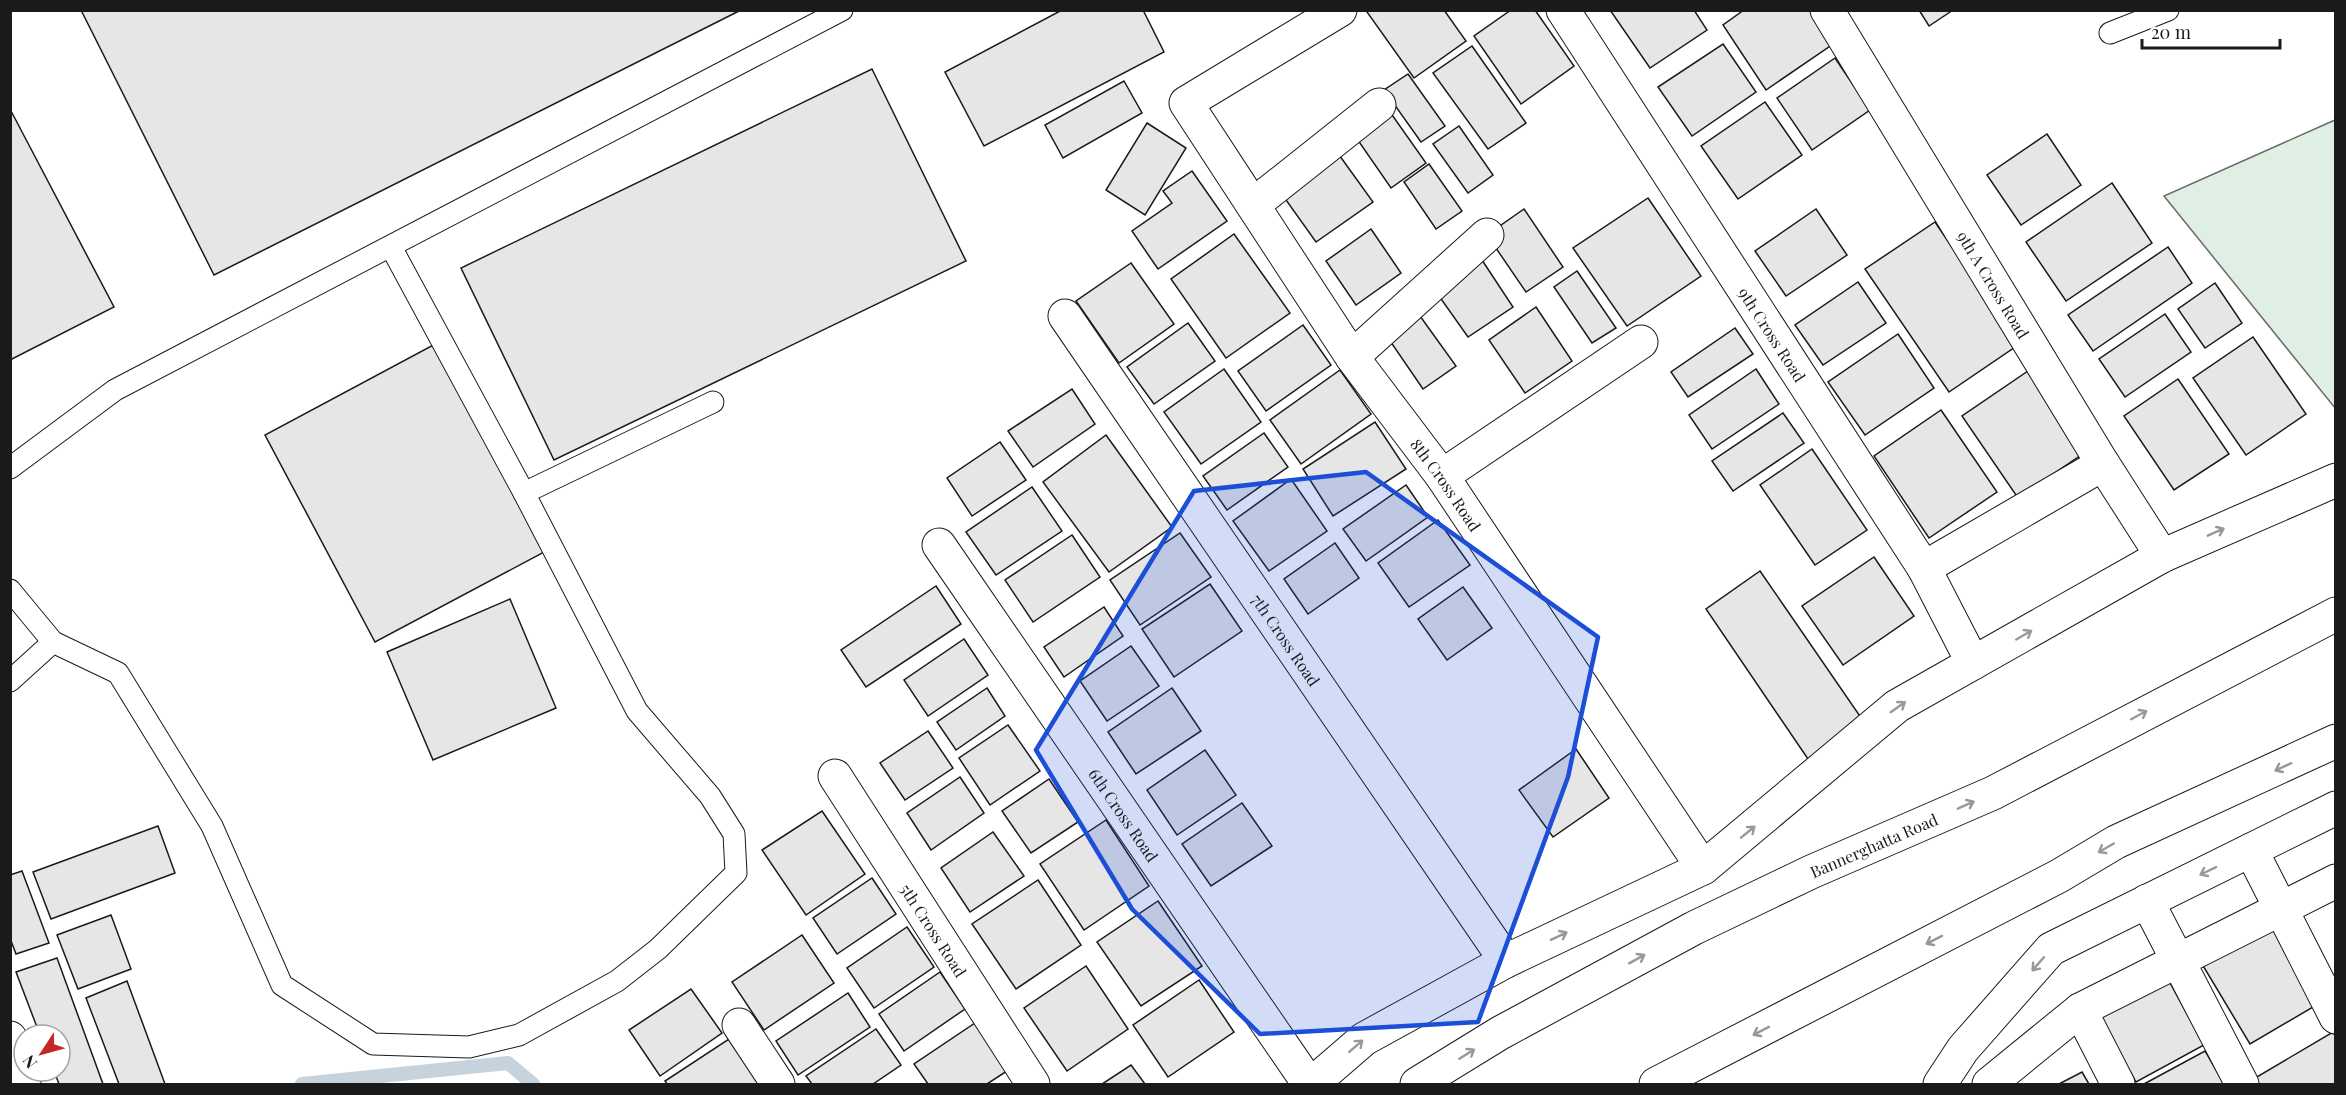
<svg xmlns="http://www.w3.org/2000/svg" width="2346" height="1095" viewBox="0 0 2346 1095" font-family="'Playfair Display',serif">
<rect width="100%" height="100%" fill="#fff"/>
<path fill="#e0efe3" stroke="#6a6a6a" stroke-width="1.5" d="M2335,120v288l-171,-212z"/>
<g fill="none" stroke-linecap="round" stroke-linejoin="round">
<path stroke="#c6d2dc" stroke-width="14" d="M302,1084l206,-21 25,21"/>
</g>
<g fill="#e6e6e6" stroke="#1a1a1a" stroke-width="1.5">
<path d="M81,10h660l-527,265z"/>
<path d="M1062,10h81l21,42 -180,94 -39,-74z"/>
<path d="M1370,10h74l22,31 -52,37 -47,-66z"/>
<path d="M1511,10h24l39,56 -53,38 -47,-68z"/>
<path d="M1610,10h84l13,20 -57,38z"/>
<path d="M1744,10h71l21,32 -70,48 -43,-65z"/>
<path d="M1919,10h34l-24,16z"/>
<path d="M1723,44l33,48 -64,44 -34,-49z"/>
<path d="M1472,46l54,77 -38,26 -55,-76z"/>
<path d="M1835,58l35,52 -58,40 -35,-52z"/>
<path d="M872,69l94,192 -412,199 -93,-192z"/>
<path d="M1408,74l37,52 -24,16 -37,-52z"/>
<path d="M1124,81l18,32 -79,45 -18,-33z"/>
<path d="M1765,102l37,53 -64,44 -37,-53z"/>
<path d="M10,109l104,198 -104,53z"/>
<path d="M1390,112l36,51 -35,25 -36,-52z"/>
<path d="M1147,123l39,25 -41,67 -39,-25z"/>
<path d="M1459,126l34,49 -25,18 -35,-49z"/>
<path d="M2047,134l34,51 -60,40 -34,-50z"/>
<path d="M1337,152l36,50 -57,40 -35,-49z"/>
<path d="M1429,164l33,47 -26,18 -32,-47z"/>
<path d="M1192,171l35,50 -69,48 -26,-38 40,-28 -9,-12z"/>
<path d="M2112,183l40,60 -86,58 -40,-59z"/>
<path d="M1648,198l53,78 -74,50 -54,-78z"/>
<path d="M1524,209l39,58 -37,25 -39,-57z"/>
<path d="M1816,209l31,46 -61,41 -31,-45z"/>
<path d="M1935,222l83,123 -69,47 -84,-123z"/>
<path d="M1371,229l30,44 -45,32 -30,-44z"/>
<path d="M1234,234l56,79 -64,45 -55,-79z"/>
<path d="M2168,247l24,36 -99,68 -25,-36z"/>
<path d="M1480,257l33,50 -45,30 -34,-48z"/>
<path d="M1131,263l43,61 -55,39 -43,-62z"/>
<path d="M1577,271l39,57 -24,15 -38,-56z"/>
<path d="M1858,282l28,41 -63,42 -28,-40z"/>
<path d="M2215,283l27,40 -37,25 -27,-39z"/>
<path d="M1536,307l36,54 -47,32 -36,-53z"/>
<path d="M2165,314l26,38 -66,45 -26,-38z"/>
<path d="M1420,316l36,50 -33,23 -35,-51z"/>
<path d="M1188,323l27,38 -61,43 -27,-37z"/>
<path d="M1303,325l28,40 -65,46 -28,-40z"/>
<path d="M1735,328l18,26 -65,43 -17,-25z"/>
<path d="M1898,334l36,54 -69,47 -37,-53z"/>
<path d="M2253,337l53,77 -60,41 -53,-77z"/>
<path d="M437,343l111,207 -173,92 -110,-207z"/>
<path d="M1224,369l37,53 -60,42 -37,-52z"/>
<path d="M1756,369l23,35 -67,45 -23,-34z"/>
<path d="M1340,370l31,44 -70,50 -31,-44z"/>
<path d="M2028,371l56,82 -66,45 -56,-82z"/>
<path d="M2178,379l51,75 -55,36 -50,-74z"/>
<path d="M1072,389l23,35 -62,43 -25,-36z"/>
<path d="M1941,410l56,82 -68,46 -55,-82z"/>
<path d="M1783,413l21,30 -71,48 -21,-30z"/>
<path d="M1375,422l31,47 -73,47 -30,-47z"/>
<path d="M1264,433l24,34 -61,43 -24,-34z"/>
<path d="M1106,435l66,92 -63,45 -66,-90z"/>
<path d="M1000,442l26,38 -54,36 -25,-38z"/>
<path d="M1812,449l55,81 -52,35 -55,-80z"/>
<path d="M1291,479l36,52 -58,40 -36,-50z"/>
<path d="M1406,485l22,32 -62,44 -23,-32z"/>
<path d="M1032,487l30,44 -66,44 -30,-43z"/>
<path d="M1438,520l32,45 -61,42 -31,-44z"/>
<path d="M1180,533l31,44 -71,48 -30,-45z"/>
<path d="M1072,535l28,42 -67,45 -28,-42z"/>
<path d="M1335,543l24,35 -51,36 -24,-35z"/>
<path d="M1874,557l40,59 -71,49 -41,-59z"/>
<path d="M1760,571l104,151 -56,37 -102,-150z"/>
<path d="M1210,584l32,47 -68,46 -32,-48z"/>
<path d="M936,586l25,38 -95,63 -25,-37z"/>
<path d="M1463,587l29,41 -45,32 -29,-41z"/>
<path d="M510,599l46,109 -123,52 -46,-108z"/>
<path d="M1104,607l19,29 -59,41 -20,-30z"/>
<path d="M964,639l24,36 -60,41 -24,-36z"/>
<path d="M1131,646l28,40 -52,35 -27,-40z"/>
<path d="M987,688l18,28 -49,34 -19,-28z"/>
<path d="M1172,688l29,43 -65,43 -28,-42z"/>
<path d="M1008,725l32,46 -50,34 -31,-47z"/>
<path d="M928,731l25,37 -48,32 -25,-37z"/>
<path d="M1576,749l33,49 -56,39 -34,-47z"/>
<path d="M1205,750l31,45 -59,40 -30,-45z"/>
<path d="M960,777l24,36 -53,37 -24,-37z"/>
<path d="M1049,779l29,43 -47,31 -29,-42z"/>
<path d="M1242,803l30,43 -61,40 -29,-42z"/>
<path d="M822,811l43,63 -59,41 -44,-65z"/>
<path d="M1106,820l43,66 -65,44 -44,-66z"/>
<path d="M158,826l17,47 -124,46 -18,-47z"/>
<path d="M993,832l31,44 -54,36 -29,-44z"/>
<path d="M22,871l27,72 -33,11 -6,-16v-63z"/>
<path d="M872,878l24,36 -59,40 -24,-36z"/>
<path d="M1038,880l43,65 -65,44 -44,-65z"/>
<path d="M1158,901l44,65 -61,40 -44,-64z"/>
<path d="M111,915l20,54 -53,20 -21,-54z"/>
<path d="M2278,919l47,81 -75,44 -48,-80z"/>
<path d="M907,927l27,40 -60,41 -27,-40z"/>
<path d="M802,935l32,48 -70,47 -32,-48z"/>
<path d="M57,958l46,126h-44l-5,-13h6v-36h-20l-24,-63z"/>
<path d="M1086,966l42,63 -61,42 -43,-63z"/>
<path d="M2163,970l41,75 -68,37 -42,-75z"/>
<path d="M940,972l25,37 -61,42 -25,-37z"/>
<path d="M1199,980l35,52 -66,45 -35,-52z"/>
<path d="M127,981l38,103h-46l-33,-86z"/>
<path d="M691,989l31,44 -62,43 -31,-46z"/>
<path d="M848,993l22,34 -72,48 -22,-34z"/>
<path d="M975,1023l32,48 -20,13h-59l-14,-20z"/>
<path d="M876,1029l25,36 -28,19h-61l-6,-8z"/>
<path d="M2333,1032l3,5v47h-84l-2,-3z"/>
<path d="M729,1039l30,45h-92l-2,-3z"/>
<path d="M2205,1051l19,33h-80z"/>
<path d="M1131,1065l14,19h-43z"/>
<path d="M2082,1072l7,12h-30z"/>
</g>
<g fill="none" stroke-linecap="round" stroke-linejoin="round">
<g stroke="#1a1a1a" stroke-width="23">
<g id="service">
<path d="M2110,33l58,-23"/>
<path d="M10,468l105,-78 727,-380"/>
<path d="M524,493l189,-91"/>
<path d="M10,590l43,52 -43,39"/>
<path d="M53,642l65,31 94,153 70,159 91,59 96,3 50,-12 98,-54 41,-32 78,-76 -2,-39 -24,-38 -73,-85 -113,-218 -133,-246"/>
</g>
</g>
<g stroke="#1a1a1a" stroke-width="35">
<g id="minor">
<path id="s1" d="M1340,10l-154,93 166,254 90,119 261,392"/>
<path id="s2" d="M1563,10l361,558 49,95"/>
<path id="s3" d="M1827,10l276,454 59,92"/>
<path d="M1253,205l126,-100"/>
<path id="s4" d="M1065,316l441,645"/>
<path d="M1352,357l135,-122"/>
<path d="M1442,476l199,-134"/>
<path id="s5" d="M939,545l370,539"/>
<path d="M1924,568l179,-104"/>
<path id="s6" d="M835,776l198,308"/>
<path d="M2251,850l85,167"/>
<path d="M2147,901l95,183"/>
<path d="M2080,1010l38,74"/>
<path d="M739,1025l39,59"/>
<path d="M10,1038l14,46"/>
<path d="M1989,1084l91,-74 256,-129"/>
</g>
</g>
<g stroke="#1a1a1a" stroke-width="35">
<g id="tertiary">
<path d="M1312,1084l52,-45 142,-78 197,-93 194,-162 265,-150 174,-76"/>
<path d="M1940,1084l23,-35 88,-100 285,-141"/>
</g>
</g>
<g stroke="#1a1a1a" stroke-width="35">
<g id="secondary">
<path id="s7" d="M1417,1084l83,-51 194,-105 117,-56 182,-79 343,-179"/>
<path d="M1656,1084l403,-208 57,-34 220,-101"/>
</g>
</g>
<use href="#service" stroke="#fff" stroke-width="21"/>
<use href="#minor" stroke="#fff" stroke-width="33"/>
<use href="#tertiary" stroke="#fff" stroke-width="33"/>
<use href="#secondary" stroke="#fff" stroke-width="33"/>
</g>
<defs><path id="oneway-shaft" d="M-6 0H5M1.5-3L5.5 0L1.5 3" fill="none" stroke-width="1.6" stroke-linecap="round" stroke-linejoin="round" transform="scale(1.5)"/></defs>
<g stroke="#989898">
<use href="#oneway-shaft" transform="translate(2216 532) rotate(-24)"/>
<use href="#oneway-shaft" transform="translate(2024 635) rotate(-30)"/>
<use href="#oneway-shaft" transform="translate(1898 707) rotate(-35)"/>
<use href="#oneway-shaft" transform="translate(2139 715) rotate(-28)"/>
<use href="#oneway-shaft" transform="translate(2283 767) rotate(155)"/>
<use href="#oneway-shaft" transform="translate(1966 805) rotate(-24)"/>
<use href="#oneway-shaft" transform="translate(1748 832) rotate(-39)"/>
<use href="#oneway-shaft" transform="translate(2106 848) rotate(150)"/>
<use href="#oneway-shaft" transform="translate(2208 871) rotate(154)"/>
<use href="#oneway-shaft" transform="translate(1559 936) rotate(-25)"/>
<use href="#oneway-shaft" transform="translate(1934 940) rotate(153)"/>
<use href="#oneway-shaft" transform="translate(1637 959) rotate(-29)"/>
<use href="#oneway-shaft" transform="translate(2038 964) rotate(131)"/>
<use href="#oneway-shaft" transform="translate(1761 1031) rotate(153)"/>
<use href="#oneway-shaft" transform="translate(1356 1046) rotate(-41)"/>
<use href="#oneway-shaft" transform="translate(1467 1054) rotate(-32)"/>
</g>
<path fill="#1d4ed8" fill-opacity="0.2" stroke="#1d4ed8" stroke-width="4.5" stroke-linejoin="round" d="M1366,472l232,165 -30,140 -90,245 -218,12 -128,-125 -96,-159 158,-259z"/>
<g text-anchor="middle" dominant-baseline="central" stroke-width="4.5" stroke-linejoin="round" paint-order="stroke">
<g font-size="16" fill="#1a1a1a" stroke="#fff">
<text stroke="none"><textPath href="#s3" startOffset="321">9th A Cross Road</textPath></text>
<text stroke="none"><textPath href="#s2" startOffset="386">9th Cross Road</textPath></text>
<text stroke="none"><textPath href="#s1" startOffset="642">8th Cross Road</textPath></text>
<text stroke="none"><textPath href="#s4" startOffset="392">7th Cross Road</textPath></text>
<text stroke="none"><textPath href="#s5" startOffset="327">6th Cross Road</textPath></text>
<text stroke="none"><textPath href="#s7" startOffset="516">Bannerghatta Road</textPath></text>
<text stroke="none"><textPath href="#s6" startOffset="183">5th Cross Road</textPath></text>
</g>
</g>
<rect width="2346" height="1095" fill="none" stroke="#1a1a1a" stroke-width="24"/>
<g transform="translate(42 1053) rotate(234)"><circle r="28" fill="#ffffff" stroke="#a3a3a3" stroke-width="1.5"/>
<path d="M0-4.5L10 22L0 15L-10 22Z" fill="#c62828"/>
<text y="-9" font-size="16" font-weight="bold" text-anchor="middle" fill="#1a1a1a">N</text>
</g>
<path d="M2142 39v9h138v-9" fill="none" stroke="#1a1a1a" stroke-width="3"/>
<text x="2151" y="39" font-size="18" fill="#1a1a1a" stroke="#ffffff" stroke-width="4.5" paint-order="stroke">20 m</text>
</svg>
